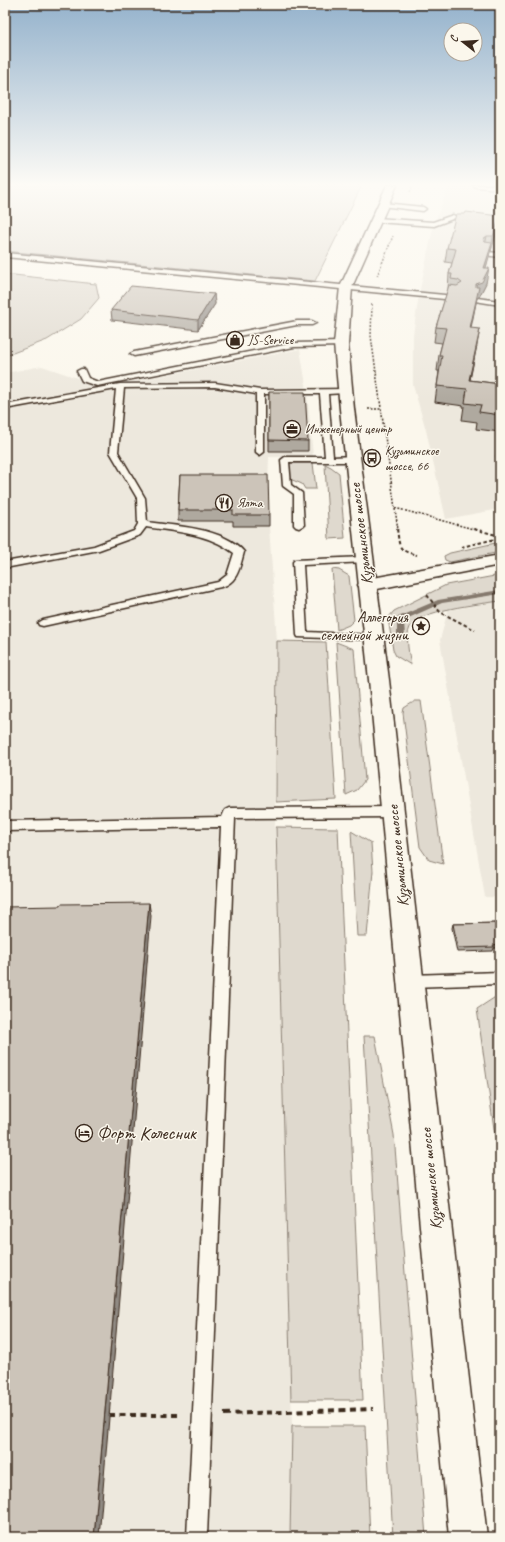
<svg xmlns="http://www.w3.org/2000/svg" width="505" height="1542" viewBox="0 0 505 1542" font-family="Caveat,sans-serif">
<rect width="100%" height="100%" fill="#fbf7ec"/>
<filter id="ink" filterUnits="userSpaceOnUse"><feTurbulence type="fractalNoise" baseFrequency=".025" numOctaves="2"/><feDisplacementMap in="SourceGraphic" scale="8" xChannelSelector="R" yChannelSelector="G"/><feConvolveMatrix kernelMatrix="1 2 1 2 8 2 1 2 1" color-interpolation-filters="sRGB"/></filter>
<g filter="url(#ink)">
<g fill="#ede8dd">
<path d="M449,185h51v324l-54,10 -20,-89 -13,-45v-50l6,-41 15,-70z"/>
<path d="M300,349l7,42 6,66h-44l-1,29 -89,35h54v5h36l8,115 -2,182 17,603 -2,111h-285v-1164l37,-7 62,21z"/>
<path d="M500,601v296h-15l-45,-257 8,-30z"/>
</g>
<g fill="#dfd9ce" stroke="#8d8276">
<path d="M5,185h357l-47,96 -310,-30z"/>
<path d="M5,274l91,10 3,14 -18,21 -34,21 -42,16z"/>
<path d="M289,463h24l3,26h-11l-3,-5 -12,-5z"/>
<path d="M325,464l6,3 8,6 6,65 -16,1z"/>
<path d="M500,542v10l-50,10 -5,-2 -1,-4 6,-3z"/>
<path d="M332,569l7,1 10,6 5,44 -5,5 -12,5z"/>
<path d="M500,575v26c-19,3 -83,9 -90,26 -5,11 -1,27 1,38l-15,-9 -3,-6 -4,-26v-7l5,-6 52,-26z"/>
<path d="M277,641l49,1 10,157 -60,3z"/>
<path d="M336,642l18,7 11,131 -8,10 -11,5z"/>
<path d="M415,701h6l22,163 -14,-4 -9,-13 -17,-134 1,-5z"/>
<path d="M276,827l62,1 25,572h-72z"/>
<path d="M351,831l20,12 2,28 -6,65h-10z"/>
<path d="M500,994v177l-23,-162z"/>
<path d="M364,1036h11l19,99 32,402h-33z"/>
<path d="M292,1426h73l5,111h-80z"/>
</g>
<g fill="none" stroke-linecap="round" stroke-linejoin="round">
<path fill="#85796d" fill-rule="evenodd" d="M500,590v4l-58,9 -38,17 1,17 -4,2 -4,-2v-18l1,-2 40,-17z"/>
<g stroke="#3b2a1e" stroke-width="3">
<g id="service">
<path d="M473,185h27v4l-24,-2z"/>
<path d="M383,203l40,4 3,2 -3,2 -42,-5 -1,-1z"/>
<path d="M453,215l2,1v2l-21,8 -58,-4 -3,-2 3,-2 57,4z"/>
<path d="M485,252l15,1v4l-17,-2 -1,-1z"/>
<path d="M5,253l450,43 3,2 -3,2 -450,-43z"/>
<path d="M477,298l23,3v4l-25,-4v-2z"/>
<path d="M297,321h15l4,2 -4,2h-15l-163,31 -4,-2 4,-2z"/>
<path d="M341,342h3v4l-50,1 -197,39 -15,-5 -5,-10 4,-2h3l4,9 10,4 196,-39z"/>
<path d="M215,383l45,7 88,-1 1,2 -4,2 -17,1 5,63 20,-1 4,3 -4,3h-64l2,23 11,8 2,32 -5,3 -3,-1 -2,-2v-31l-11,-8 -2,-26 4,-3h40l-5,-63h-56v58l-4,3 -4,-3v-58l-41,-7 -91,1 -6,64 27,46 2,24c28,4 78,6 97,30 -4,14 -6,31 -23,35l-178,39 -4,-1 -1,-2 5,-3 175,-38 9,-7 7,-22c-26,-20 -57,-21 -88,-26l-6,8 -41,15 -94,18v-6l89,-16 40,-15 4,-7 -1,-26 -27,-46 6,-63 -111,20v-4l115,-21z"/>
<path d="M364,557l5,3 -2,2 -64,3 4,67 66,3 5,3 -1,2 -79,-3 -1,-2 -4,-73 2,-2z"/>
<path d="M393,807l4,2 2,3 -2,3 -4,2 -158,1 -28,719h-20l34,-710 -216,4v-10l217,-4 3,-7 4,-2z"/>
<path d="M500,972v12l-89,3 -5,-2 -2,-4 2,-4 5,-2z"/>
</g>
</g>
<g stroke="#3b2a1e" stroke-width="3">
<path id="minor" d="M500,555v10l-133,26 -6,-2 -3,-4 3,-4 6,-2z"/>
</g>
<g stroke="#3b2a1e" stroke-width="3">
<path id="secondary" d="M387,185h10l-45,102 -4,57 6,65 35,271 98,857h-38l-80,-857 -29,-271 -6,-65 6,-57z"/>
</g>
<g stroke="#3b2a1e" stroke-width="1.5" stroke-dasharray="2 1.5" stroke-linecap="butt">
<path d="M410,192l3,-7"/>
<path d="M377,276l16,-40"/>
<path d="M372,304l-1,32 27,194"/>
<path d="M368,409h12"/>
<path d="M395,508l82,22"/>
</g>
<g stroke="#3b2a1e" stroke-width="2" stroke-dasharray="3.5 2.5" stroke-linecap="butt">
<path d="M397,529c3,19 0,21 20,26"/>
<path d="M474,529l26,7"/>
<path d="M461,547l39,-9"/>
<path d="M427,595l13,17 35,18"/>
</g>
<g stroke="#3b2a1e" stroke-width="4" stroke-dasharray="6 4.5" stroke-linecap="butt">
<path d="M224,1414l149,-5"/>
<path d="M109,1415h72"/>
</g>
<use href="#service" fill="#fbf7ec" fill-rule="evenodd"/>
<use href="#minor" fill="#fbf7ec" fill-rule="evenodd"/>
<use href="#secondary" fill="#fbf7ec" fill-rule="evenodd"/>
</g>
<g fill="#afa99f" stroke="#3b2a1e">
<path d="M465,214l35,2 -3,14 -6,21h-1l-4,17v15l-7,14 -2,1 -6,30 6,17 -7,35 30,4v48l-24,-3 1,-7 -15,-2 2,-14 -29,-4 4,-31h-2l2,-16 3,-12 -8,-1 2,-15 12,-38 1,-15 3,-11 -7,-1 2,-14z"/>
<path d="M214,294l1,10 -17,26 -86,-10 -1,-10z"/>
<path d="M269,392l39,49v10h-39z"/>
<path d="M500,433v24h-4z"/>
<path d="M180,475l89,40v11h-36v-5h-55v-11z"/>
<path d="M500,923v25h-6l-1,3 -36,1 -5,-24 1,-4z"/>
</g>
<g fill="#8f8982" stroke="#3b2a1e">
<path d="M500,216l-3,14 -6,21 2,-15z"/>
<path d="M487,236l-3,15 -1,-12z"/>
<path d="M492,243l-3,14 -7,24 7,-13 -3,15 -7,14 -2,1 -10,46 9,-60 8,-16z"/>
<path d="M214,294l1,10 -17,26v-10z"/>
<path d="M480,329l-3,16 -11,52 3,-17z"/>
<path d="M149,903l2,13 -52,621h-5z"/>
</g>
<g fill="#ccc4b9" stroke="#3b2a1e">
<path d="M466,212l34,4 -7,20h-6l-4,3 2,3 7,1 -8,25h5l-7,14 -6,2v3h3l-9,41 10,1 -11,51 31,4v31l-21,-3 2,-7 -16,-2 2,-14 -30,-3 5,-31h-3l7,-27 -10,-1 13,-42 8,1 5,-3 -4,-3 -7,-1 1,-5h-3l7,-25 -9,-1 9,-34h9z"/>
<path d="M131,286l83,8 -16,26 -87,-10z"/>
<path d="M269,392h36l3,49 -39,-1z"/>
<path d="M180,475h88l1,40h-36v-5h-55z"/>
<path d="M149,903l-55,634h-89v-630l55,-1 1,-2z"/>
<path d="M500,923v21l-7,1 1,2 -36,1 -5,-24z"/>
</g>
</g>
<linearGradient id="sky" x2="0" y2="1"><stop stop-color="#94b2cc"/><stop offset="0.46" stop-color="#fdfbf6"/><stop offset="1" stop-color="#fdfbf6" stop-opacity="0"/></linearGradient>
<rect width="505" height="401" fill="url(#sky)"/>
<defs>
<g id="shop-ring" transform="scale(0.9)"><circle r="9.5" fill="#fbf7ec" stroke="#3b2a1e" stroke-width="1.5"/><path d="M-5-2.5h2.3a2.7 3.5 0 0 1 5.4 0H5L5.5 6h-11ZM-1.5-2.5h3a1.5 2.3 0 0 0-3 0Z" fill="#3b2a1e"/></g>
<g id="office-ring" transform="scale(0.9)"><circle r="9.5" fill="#fbf7ec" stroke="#3b2a1e" stroke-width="1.5"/><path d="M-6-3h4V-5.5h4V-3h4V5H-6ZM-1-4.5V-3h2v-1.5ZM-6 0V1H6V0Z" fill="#3b2a1e"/></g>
<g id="bus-ring" transform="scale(0.9)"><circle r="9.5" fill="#fbf7ec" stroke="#3b2a1e" stroke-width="1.5"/><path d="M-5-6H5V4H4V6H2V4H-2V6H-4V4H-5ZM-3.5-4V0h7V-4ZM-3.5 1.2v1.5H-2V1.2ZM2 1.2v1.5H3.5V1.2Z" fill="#3b2a1e"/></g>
<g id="restaurant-ring" transform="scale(0.9)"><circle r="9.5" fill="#fbf7ec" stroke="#3b2a1e" stroke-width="1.5"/><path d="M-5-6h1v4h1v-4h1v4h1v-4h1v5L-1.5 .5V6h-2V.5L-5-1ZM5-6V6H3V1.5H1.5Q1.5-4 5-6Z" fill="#3b2a1e"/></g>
<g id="sight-ring" transform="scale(0.9)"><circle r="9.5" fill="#fbf7ec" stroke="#3b2a1e" stroke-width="1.5"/><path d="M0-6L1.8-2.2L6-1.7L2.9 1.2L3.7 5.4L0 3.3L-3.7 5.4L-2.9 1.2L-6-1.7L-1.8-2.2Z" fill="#3b2a1e"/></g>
<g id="hotel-ring" transform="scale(0.9)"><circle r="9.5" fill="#fbf7ec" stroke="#3b2a1e" stroke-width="1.5"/><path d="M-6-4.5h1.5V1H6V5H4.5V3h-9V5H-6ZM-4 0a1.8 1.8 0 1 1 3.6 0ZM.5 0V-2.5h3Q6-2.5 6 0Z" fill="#3b2a1e"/></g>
</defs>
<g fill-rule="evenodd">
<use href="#shop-ring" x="235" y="340"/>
<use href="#office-ring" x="292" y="429"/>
<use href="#bus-ring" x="372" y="458"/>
<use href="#restaurant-ring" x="224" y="503"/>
<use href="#sight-ring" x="421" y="626"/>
<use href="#hotel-ring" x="84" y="1133"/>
</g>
<g text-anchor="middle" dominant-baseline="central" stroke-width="3" stroke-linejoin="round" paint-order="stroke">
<g font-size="13" fill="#3b2a1e" stroke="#fbf7ec" text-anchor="start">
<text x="248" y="340">JS-Service</text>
<text x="305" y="429">Инженерный центр</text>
<text x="385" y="451">Кузьминское<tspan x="385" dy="15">шоссе, 66</tspan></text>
<text x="237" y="503">Ялта</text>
</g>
<g font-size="16" fill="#3b2a1e" stroke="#fbf7ec">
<text transform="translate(361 534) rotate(-97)">Кузьминское шоссе</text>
<text transform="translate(398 856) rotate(-96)">Кузьминское шоссе</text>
<text transform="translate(431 1179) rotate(-96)">Кузьминское шоссе</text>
</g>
<g font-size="16" fill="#3b2a1e" stroke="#fbf7ec" text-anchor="end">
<text x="408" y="617">Аллегория<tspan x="408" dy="18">семейной жизни</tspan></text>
</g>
<g font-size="19" fill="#3b2a1e" stroke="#fbf7ec" text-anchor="start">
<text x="97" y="1133">Форт Колесник</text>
</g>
</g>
<rect width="505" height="1542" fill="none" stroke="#fbf7ec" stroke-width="20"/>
<rect x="10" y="10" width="485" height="1522" fill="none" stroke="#3b2a1e" stroke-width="1.5" filter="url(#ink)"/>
<g transform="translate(463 42) rotate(287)"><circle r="19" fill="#fbf7ec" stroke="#aea59a"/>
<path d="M0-3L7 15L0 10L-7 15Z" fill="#3b2a1e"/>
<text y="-6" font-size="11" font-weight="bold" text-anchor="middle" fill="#3b2a1e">С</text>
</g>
</svg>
